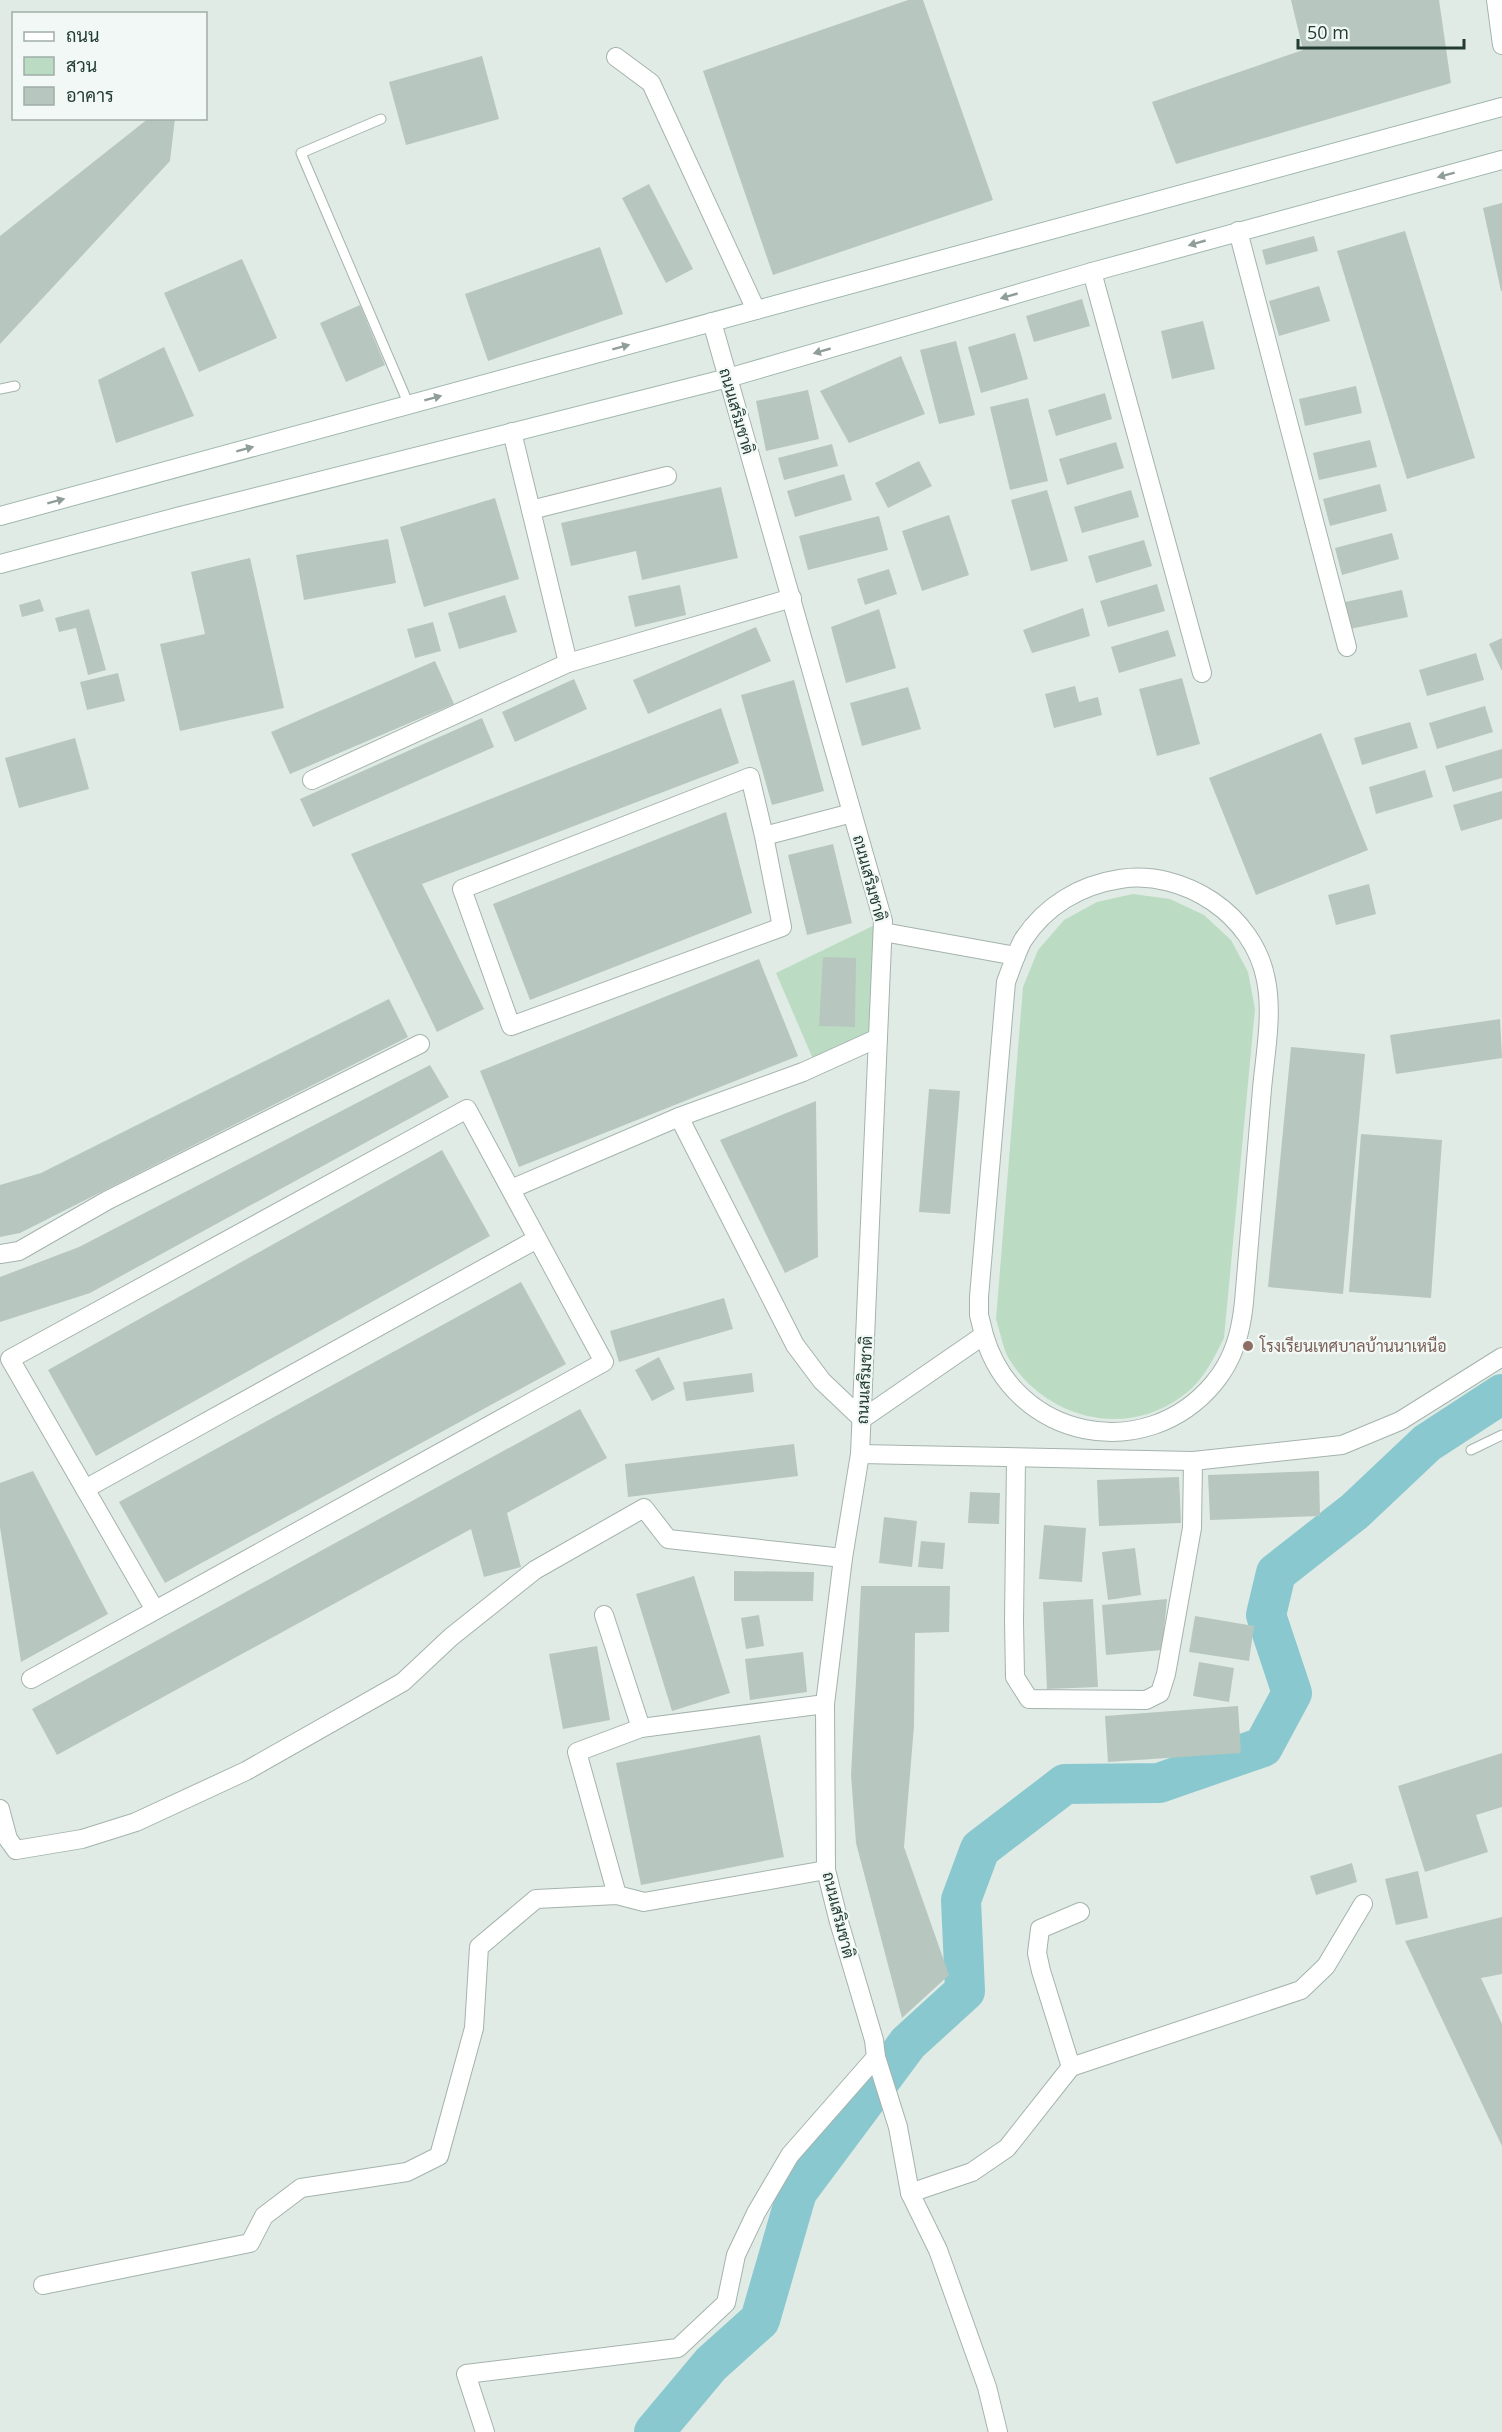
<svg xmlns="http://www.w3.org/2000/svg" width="1502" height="2432" viewBox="0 0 1502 2432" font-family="'Open Sans',Sarabun,sans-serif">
<rect width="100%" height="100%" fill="#e1ebe6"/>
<g fill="#bbdcc2">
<path d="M1133,894l37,5 34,16 27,25 17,32 7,37 -31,329c-11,22 -22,45 -43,59 -57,42 -136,21 -172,-38 -6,-11 -9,-27 -13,-40l27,-332 15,-37 26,-30 33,-18z"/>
<path d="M883,921l-5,117 -62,28 -40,-93z"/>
</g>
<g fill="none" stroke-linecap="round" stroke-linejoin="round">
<path stroke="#8ac8cf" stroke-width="40" d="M654,2432l57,-68 49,-44 37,-128 111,-149 57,-52 -4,-91 19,-51 85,-65 94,-1 104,-36 29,-54 -26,-78 10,-42 79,-62 72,-68 75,-49"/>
</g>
<g fill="#b7c6bf">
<path d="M908,0h15l70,200 -220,75 -70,-204z"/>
<path d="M1291,0h148l12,83 -275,81 -24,-62 151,-52z"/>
<path d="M482,56l17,63 -93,26 -17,-63z"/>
<path d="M149,118h26l-5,43 -170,183v-108z"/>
<path d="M649,184l44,85 -27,14 -44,-85z"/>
<path d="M1502,203v88h-1l-18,-83z"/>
<path d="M1405,231l70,227 -68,21 -70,-228z"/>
<path d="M1314,236l4,15 -52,14 -4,-15z"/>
<path d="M600,247l23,67 -135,47 -23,-67z"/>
<path d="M242,259l35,79 -78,34 -35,-79z"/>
<path d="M1319,286l11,35 -51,15 -10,-35z"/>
<path d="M1082,299l8,27 -56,16 -8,-26z"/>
<path d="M360,305l25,60 -39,17 -26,-59z"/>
<path d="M1203,321l12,48 -43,10 -11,-48z"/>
<path d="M1015,333l13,46 -47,14 -13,-46z"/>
<path d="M956,341l19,74 -36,9 -19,-74z"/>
<path d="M164,347l30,69 -78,27 -18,-63z"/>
<path d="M901,356l24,58 -76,29 -29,-52z"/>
<path d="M1356,386l6,27 -57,13 -6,-27z"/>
<path d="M808,390l11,49 -53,12 -10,-50z"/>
<path d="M1105,393l7,26 -56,17 -8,-26z"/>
<path d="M1028,398l20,83 -38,9 -20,-83z"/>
<path d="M1370,440l7,27 -58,13 -6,-27z"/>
<path d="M1116,442l8,26 -57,17 -8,-26z"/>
<path d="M832,444l6,22 -54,14 -6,-22z"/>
<path d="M919,461l13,25 -44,22 -13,-25z"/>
<path d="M844,474l8,26 -57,17 -8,-26z"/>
<path d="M1380,484l7,27 -57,15 -7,-27z"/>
<path d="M721,487l17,71 -96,22 -6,-29 -65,15 -10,-43z"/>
<path d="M1047,490l21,71 -37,10 -20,-71z"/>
<path d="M1131,490l8,27 -57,16 -8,-26z"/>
<path d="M495,498l24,81 -95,28 -24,-80z"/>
<path d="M949,515l20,60 -47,16 -20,-60z"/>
<path d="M879,516l9,34 -80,20 -9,-34z"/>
<path d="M1392,533l7,26 -57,16 -7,-27z"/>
<path d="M388,539l8,44 -92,17 -8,-45z"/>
<path d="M1144,540l8,26 -56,17 -8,-27z"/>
<path d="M250,558l34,150 -104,23 -20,-87 45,-10 -14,-62z"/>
<path d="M889,569l8,25 -32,11 -8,-26z"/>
<path d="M1157,584l8,27 -57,16 -8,-26z"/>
<path d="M680,585l6,30 -51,12 -7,-31z"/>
<path d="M1402,590l6,27 -58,12 -5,-27z"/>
<path d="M505,595l12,37 -58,17 -11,-36z"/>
<path d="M40,599l4,12 -22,6 -3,-12z"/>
<path d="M1083,608l7,28 -58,17 -9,-23z"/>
<path d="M89,609l17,61 -18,5 -12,-47 -17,4 -4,-14z"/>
<path d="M879,609l17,59 -50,15 -15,-56z"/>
<path d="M433,622l8,29 -26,7 -8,-29z"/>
<path d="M756,627l15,34 -123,53 -15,-34z"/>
<path d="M1168,630l8,26 -57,17 -8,-26z"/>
<path d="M1502,638v33l-13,-27z"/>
<path d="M1476,653l8,27 -57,16 -8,-26z"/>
<path d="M435,661l19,43 -164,70 -19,-42z"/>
<path d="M118,673l7,28 -38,9 -7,-28z"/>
<path d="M1182,678l18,66 -43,12 -18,-67z"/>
<path d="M574,679l13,30 -72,33 -13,-30z"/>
<path d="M794,680l30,111 -52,14 -31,-110z"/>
<path d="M1075,686l4,16 19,-5 4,18 -48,13 -9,-34z"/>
<path d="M908,687l13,42 -59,17 -12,-43z"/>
<path d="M1485,706l8,26 -56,17 -8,-26z"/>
<path d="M721,708l18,55 -317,121 62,125 -47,23 -86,-178z"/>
<path d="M482,718l12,29 -181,80 -13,-28z"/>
<path d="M1410,722l8,26 -56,17 -8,-27z"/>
<path d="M1321,733l47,117 -112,45 -47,-117z"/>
<path d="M75,738l14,51 -70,19 -14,-50z"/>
<path d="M1502,749v29l-49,14 -8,-26z"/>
<path d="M1425,770l8,27 -57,17 -7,-27z"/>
<path d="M1502,791v28l-41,12 -8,-26z"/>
<path d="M726,812l26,101 -222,87 -37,-96z"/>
<path d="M833,844l19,79 -45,12 -19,-80z"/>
<path d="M1369,884l7,30 -40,11 -8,-30z"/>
<path d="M823,957l33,1 -1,69 -36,-1z"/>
<path d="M759,959l39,97 -279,111 -39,-96z"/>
<path d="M389,999l19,38 -388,196 -20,4v-52l41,-12z"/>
<path d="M1500,1019l2,39 -106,16 -6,-39z"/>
<path d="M1291,1047l74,7 -22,240 -75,-7z"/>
<path d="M430,1065l19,32 -359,196 -90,29v-45l79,-30z"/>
<path d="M929,1089l31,2 -10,123 -31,-2z"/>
<path d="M816,1101l2,156 -33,16 -65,-133z"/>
<path d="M1361,1134l81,6 -11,158 -82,-6z"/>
<path d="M442,1150l48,86 -394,220 -48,-86z"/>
<path d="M521,1282l45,82 -401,219 -46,-81z"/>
<path d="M724,1298l9,31 -114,33 -9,-31z"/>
<path d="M659,1357l16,32 -23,12 -17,-31z"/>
<path d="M752,1373l2,19 -68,9 -3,-19z"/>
<path d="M580,1409l27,49 -100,55 14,54 -37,10 -13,-48 -414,226 -25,-46z"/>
<path d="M794,1444l4,32 -170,21 -3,-33z"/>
<path d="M33,1471l75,143 -87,48 -21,-135v-44z"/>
<path d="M1319,1471l1,45 -110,4 -2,-45z"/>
<path d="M1179,1477l2,46 -82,3 -2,-46z"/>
<path d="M970,1492l30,1 -1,31 -31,-1z"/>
<path d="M884,1517l33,4 -5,46 -33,-4z"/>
<path d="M1044,1525l42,3 -4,54 -43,-3z"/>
<path d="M921,1541l24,2 -2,26 -25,-2z"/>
<path d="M1135,1548l6,47 -33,5 -6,-48z"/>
<path d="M734,1571l80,1 -1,29h-79z"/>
<path d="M694,1576l36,117 -58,18 -36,-117z"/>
<path d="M861,1586h89l-1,46 -34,1 -1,93 -10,121 45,128 -47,43 -46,-175 -5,-68z"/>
<path d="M1093,1599l5,88 -51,2 -4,-87z"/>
<path d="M1167,1599l-5,51 -56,5 -4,-50z"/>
<path d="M759,1615l5,31 -18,3 -5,-31z"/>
<path d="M1195,1616l59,10 -5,35 -60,-9z"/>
<path d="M597,1646l13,74 -47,9 -14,-75z"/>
<path d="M803,1652l4,40 -57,8 -5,-41z"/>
<path d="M1199,1662l35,6 -5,34 -36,-6z"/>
<path d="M1238,1706l3,47 -133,9 -3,-46z"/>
<path d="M760,1735l24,122 -143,28 -25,-122z"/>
<path d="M1502,1753v54l-26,8 12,37 -63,20 -27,-86z"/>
<path d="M1352,1863l5,19 -41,13 -6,-19z"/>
<path d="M1418,1871l10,47 -32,7 -11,-46z"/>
<path d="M1502,1917v57l-21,4 21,46v122l-97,-205z"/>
</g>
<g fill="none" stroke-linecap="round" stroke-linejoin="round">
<g stroke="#a4b3ad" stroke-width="11">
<g id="lane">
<path d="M381,119l-80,34 108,252"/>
<path d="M0,389l15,-3"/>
<path d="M1471,1450l31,-15"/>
</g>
</g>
<g stroke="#a4b3ad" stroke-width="20">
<g id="street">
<path d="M1496,0l6,45"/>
<path d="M616,57l35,26 105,227"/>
<path d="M1238,231l109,416"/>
<path d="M1092,272l110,401"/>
<path d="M712,322l171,599 -23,533 -17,104 -18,146 1,166 13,52 35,118 2,17 22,70 12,66 28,57 49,137 11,45"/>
<path d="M531,510l136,-34"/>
<path d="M568,663l224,-65"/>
<path d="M312,780l256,-117 -56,-231"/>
<path d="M764,836l-14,-59 -288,112 49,137 271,-99 -18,-91 88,-23"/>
<path d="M883,932l133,24"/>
<path d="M679,1117l116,228 27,36 40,38 122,-84c30,104 161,131 230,48 20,-24 27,-51 30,-81 6,-71 12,-142 18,-213 3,-34 11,-74 4,-109 -12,-65 -82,-111 -146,-101 -40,6 -75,27 -97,61 -7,13 -12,29 -17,42l-27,315v18l5,20"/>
<path d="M511,1189l168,-72 124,-45 75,-34"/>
<path d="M0,1254l19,-3 89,-51 312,-156"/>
<path d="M860,1454l333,7 149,-16 58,-24 102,-64"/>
<path d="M1016,1459l-2,162 1,56 14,22 117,1 14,-7 6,-19 26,-146 1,-67"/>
<path d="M85,1489l452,-250"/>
<path d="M604,1615l37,113 184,-24"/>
<path d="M31,1679l573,-317 -137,-253 -457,250 145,251"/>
<path d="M0,1809l8,30 8,11 66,-11 54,-17 110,-51 157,-89 48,-45 84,-67 109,-62 24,31 175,19"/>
<path d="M617,1895l-40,-143 64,-24"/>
<path d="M1071,2067l230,-77 25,-24 37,-62"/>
<path d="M910,2193l62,-21 35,-24 64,-81 -30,-96 -4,-18 3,-24 40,-17"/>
<path d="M43,2285l207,-42 14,-27 37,-28 106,-16 32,-16 35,-128 5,-81 57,-48 81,-4 27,7 182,-32"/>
<path d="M485,2432l-19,-58 212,-26 48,-45 10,-48 20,-42 34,-58 86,-98"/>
</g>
</g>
<g stroke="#a0b7ae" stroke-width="20">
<g id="secondary">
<path d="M0,516l1502,-409"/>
<path d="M0,564l177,-47 551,-139 364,-106 410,-112"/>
</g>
</g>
<use href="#lane" stroke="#fff" stroke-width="9"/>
<use href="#street" stroke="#fff" stroke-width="18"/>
<use href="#secondary" stroke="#fff" stroke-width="18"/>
</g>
<defs><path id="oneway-solid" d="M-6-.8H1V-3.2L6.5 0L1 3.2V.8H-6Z" transform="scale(1.5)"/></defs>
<g fill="#909e9a">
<use href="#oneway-solid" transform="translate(1446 175) rotate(165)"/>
<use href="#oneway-solid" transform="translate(1197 243) rotate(164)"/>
<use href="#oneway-solid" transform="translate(1009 296) rotate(164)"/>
<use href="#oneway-solid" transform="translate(621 347) rotate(-15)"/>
<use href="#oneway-solid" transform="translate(822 351) rotate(164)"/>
<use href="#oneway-solid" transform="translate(433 398) rotate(-15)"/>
<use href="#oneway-solid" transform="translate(245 449) rotate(-15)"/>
<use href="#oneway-solid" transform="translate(56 501) rotate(-15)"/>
</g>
<circle fill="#8d6e63" stroke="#f2f8f5" stroke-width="2" cx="1248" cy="1346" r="6"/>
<g text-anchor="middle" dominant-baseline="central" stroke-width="4.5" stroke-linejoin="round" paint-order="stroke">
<g font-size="16" fill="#223c34" stroke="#f2f8f5">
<text transform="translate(737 411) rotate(74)">ถนนเสริมชาติ</text>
<text transform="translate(870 878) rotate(75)">ถนนเสริมชาติ</text>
<text transform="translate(864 1380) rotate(-87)">ถนนเสริมชาติ</text>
<text transform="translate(839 1915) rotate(76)">ถนนเสริมชาติ</text>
</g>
<g font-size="16" fill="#785e54" stroke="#f2f8f5" text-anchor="start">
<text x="1260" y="1346">โรงเรียนเทศบาลบ้านนาเหนือ</text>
</g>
</g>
<rect x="12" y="12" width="195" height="108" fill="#f2f8f5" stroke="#9fada8" stroke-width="1.5"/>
<rect x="24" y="32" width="30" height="9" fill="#ffffff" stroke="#9fada8" stroke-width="1.5"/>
<text x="66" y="42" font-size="18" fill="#223c34">ถนน</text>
<rect x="24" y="57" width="30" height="18" fill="#bbdcc2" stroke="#9fada8" stroke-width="1.5"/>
<text x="66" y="72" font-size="18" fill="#223c34">สวน</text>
<rect x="24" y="87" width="30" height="18" fill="#b7c6bf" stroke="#9fada8" stroke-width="1.5"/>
<text x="66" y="102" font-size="18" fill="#223c34">อาคาร</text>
<path d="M1298 39v9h166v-9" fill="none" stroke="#223c34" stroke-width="3"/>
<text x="1307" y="39" font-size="18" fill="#223c34" stroke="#f2f8f5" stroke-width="4.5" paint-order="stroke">50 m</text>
</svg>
